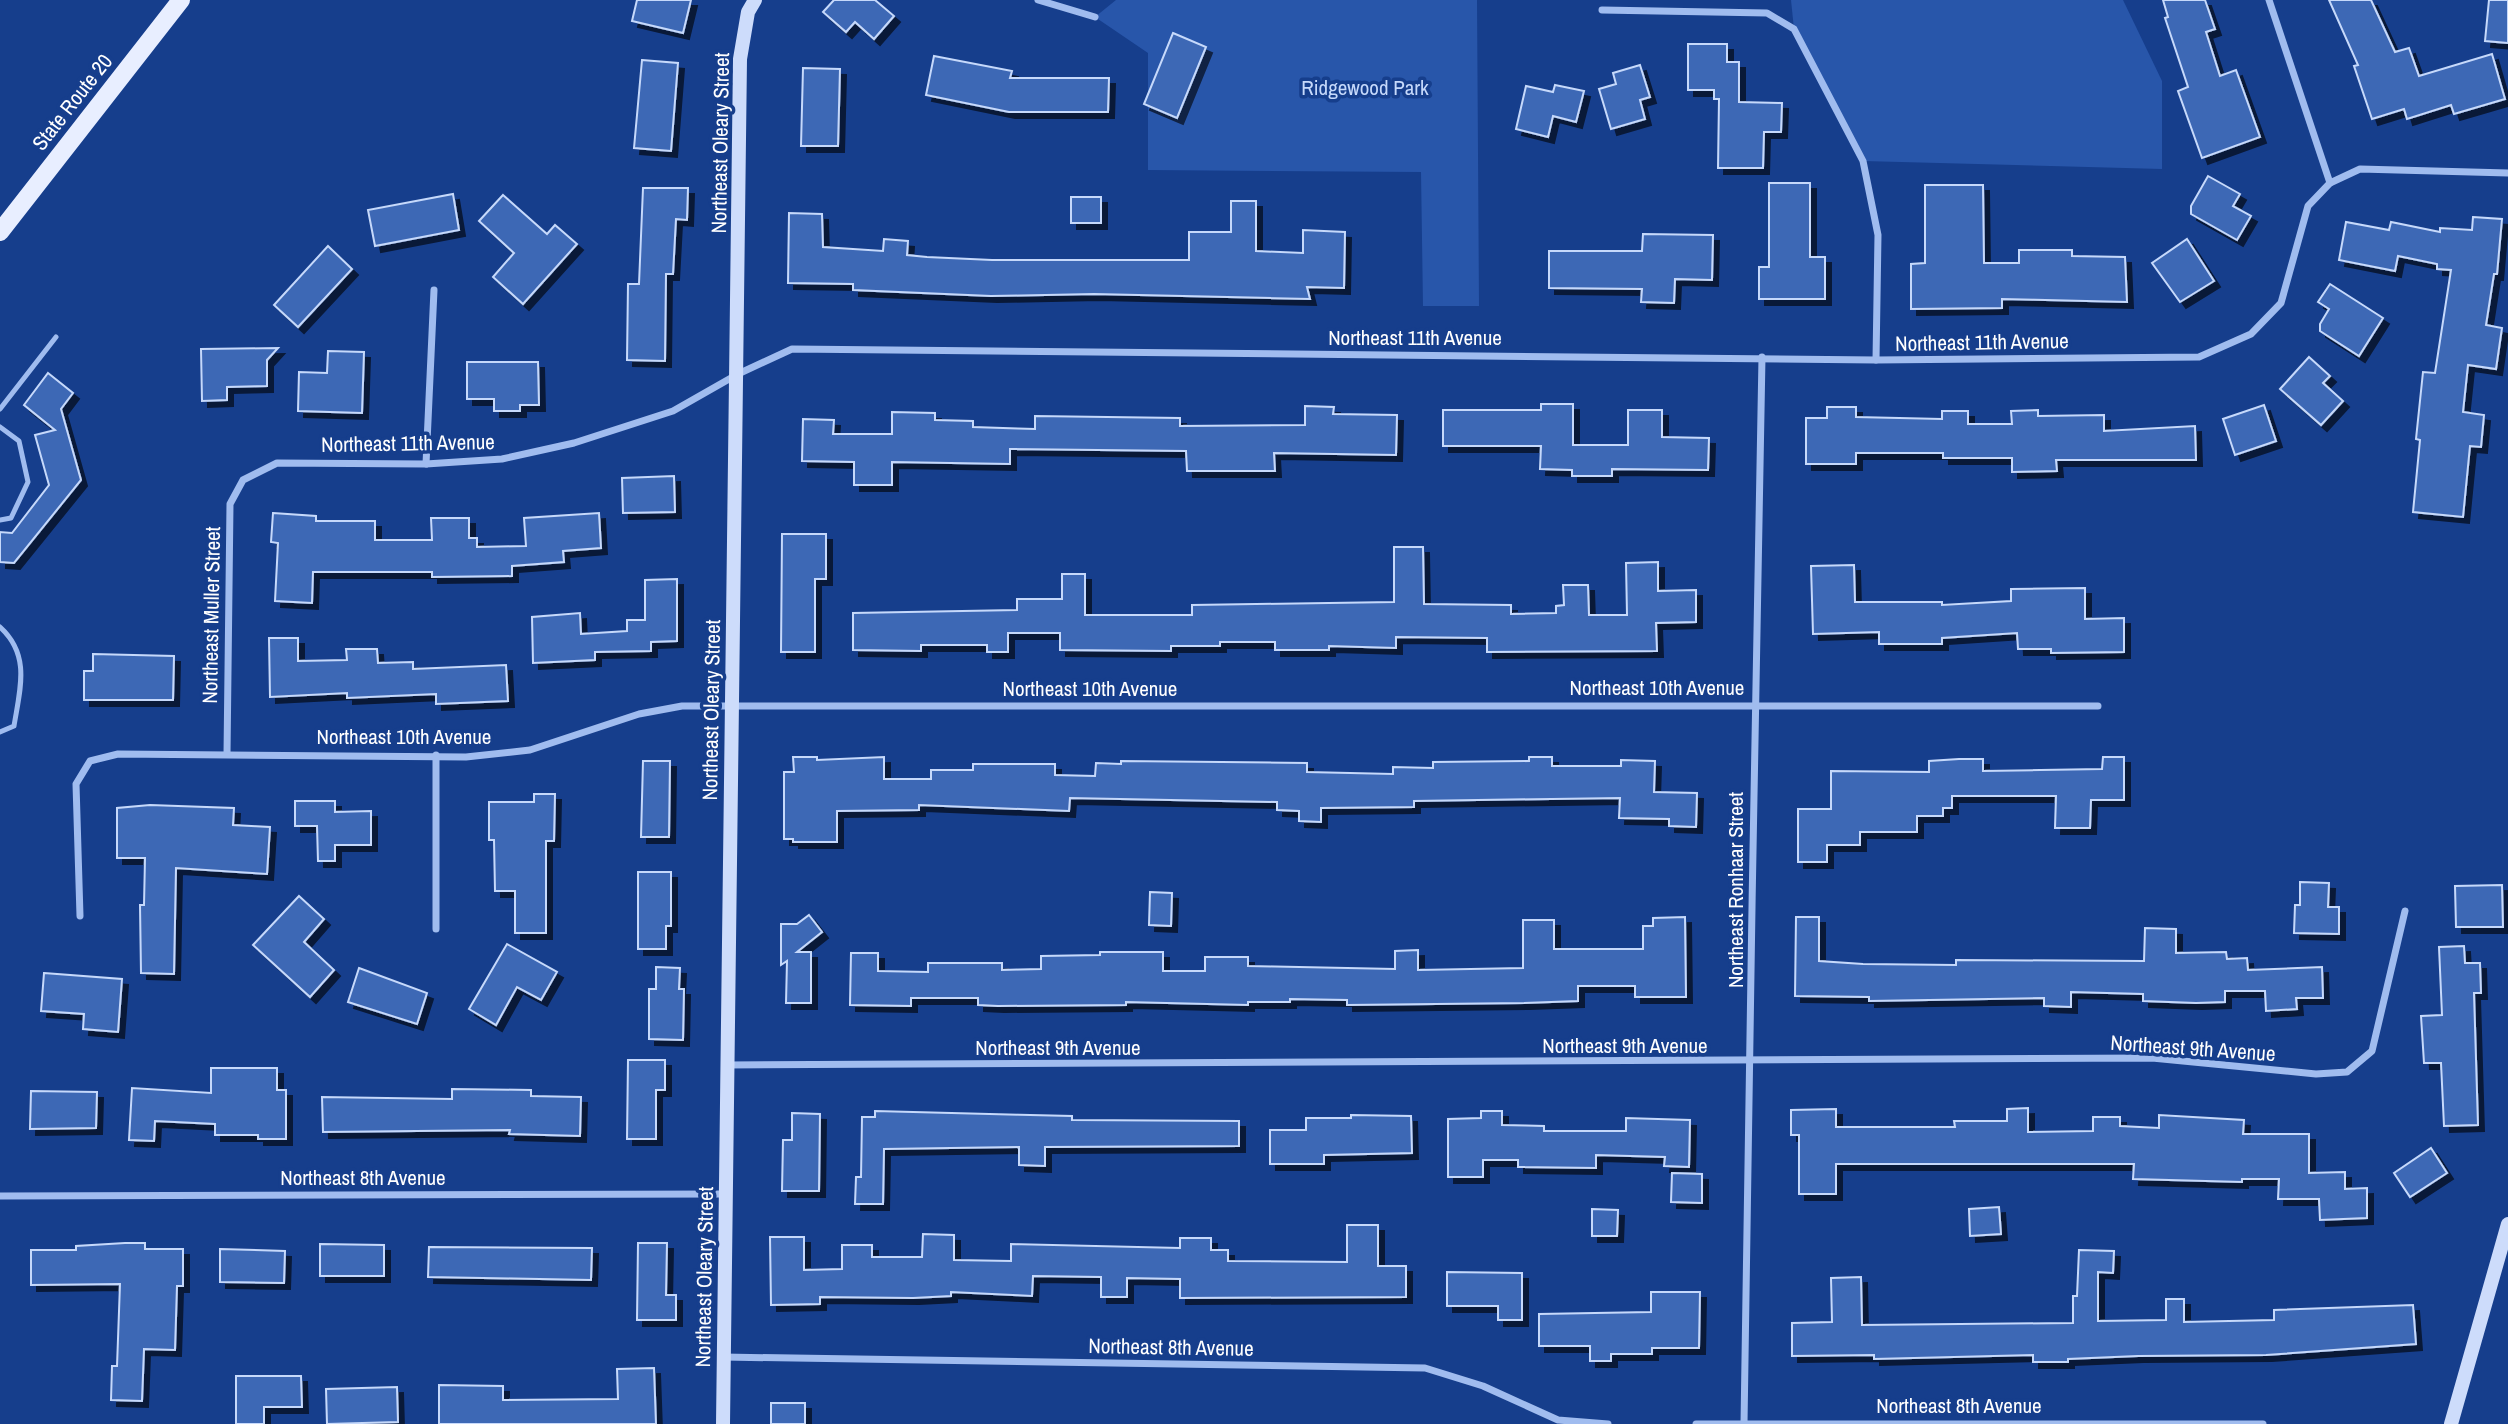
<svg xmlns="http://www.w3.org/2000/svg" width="2508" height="1424" viewBox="0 0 2508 1424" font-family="'Archivo Narrow',sans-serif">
<defs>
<filter id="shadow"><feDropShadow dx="6" dy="6" stdDeviation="0" flood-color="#0009"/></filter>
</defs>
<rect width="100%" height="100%" fill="#163e8c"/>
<g fill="#2856aa">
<path d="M1116,0h361l2,306h-56l-2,-134 -273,-2v-117l-53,-36z"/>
<path d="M1791,0h332l39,81v88l-299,-8 -69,-132z"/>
</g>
<g fill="#3e68b5" stroke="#c6d9fb" stroke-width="2" filter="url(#shadow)">
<path d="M637,0h54l-8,33 -51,-12z"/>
<path d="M834,0h41l19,16 -20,23 -19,-17 -9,10 -23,-20z"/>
<path d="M2163,0h42l10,29 -9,3 14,44 16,-6 24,67 -58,21 -24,-67 10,-4 -23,-69 3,-1z"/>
<path d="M2329,0h42l24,52 14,-4 10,28 73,-22 13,45 -51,15 -3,-9 -44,14 -3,-10 -32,10 -18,-53 4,-1z"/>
<path d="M2489,0h19v43l-23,-2z"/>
<path d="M1173,33l33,14 -29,71 -33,-14z"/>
<path d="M1688,44h39v18h12v40l43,1 -1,29h-17l-1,36h-45l1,-69h-5v-9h-26z"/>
<path d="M934,56l78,15 -2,7h99l-1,34h-99l-83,-17z"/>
<path d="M642,60l36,3 -7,88 -37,-3z"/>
<path d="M1640,65l10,32 -10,3 5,19 -34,10 -12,-40 17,-5 -3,-11z"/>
<path d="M803,68l37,1 -2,77h-37z"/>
<path d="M1555,85l29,6 -8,31 -23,-6 -5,21 -32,-8 10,-43 27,6z"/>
<path d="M2208,176l32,18 -7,12 18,10 -14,24 -46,-26v-8z"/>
<path d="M1769,183h41v74h15v42h-66v-32h10z"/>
<path d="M1925,185h58l1,78h35v-13h53v6l53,1 2,45 -125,-3v9l-91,1v-45l14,-1z"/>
<path d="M643,188h45l-1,32 -11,-1 -3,55h-7l-1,87 -38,-1 1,-76h11z"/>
<path d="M453,194l6,36 -84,16 -7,-36z"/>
<path d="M503,195l44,39 8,-9 22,19 -54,60 -30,-27 21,-24 -35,-32z"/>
<rect x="1071" y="197" width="30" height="26"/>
<path d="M1231,201h25v50l47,2v-23l42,2 -1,56 -37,-1 3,12 -216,-5 -103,2 -138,-6v-6l-65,-1 1,-70 33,1 1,33 60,4 1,-12 24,2 -1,14 20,2 65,3h197v-28h42z"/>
<path d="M2473,217l29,2 -5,55h-3l-8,51 16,3 -6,41 -28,-4 -5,47 21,3 -3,32 -11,-1 -7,71 -50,-5 7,-72 -4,-1 7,-67 12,1 16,-103 -14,-1v-5l-39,-8 -3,15 -56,-11 7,-38 43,8 2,-8 49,10v-4l32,2z"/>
<path d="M1643,234l70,1 -1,45 -37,-1 -1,24 -33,-1 1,-13 -93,-1v-37h93z"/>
<path d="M2187,239l27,42 -34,21 -28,-39z"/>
<path d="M328,246l24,23 -54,58 -24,-22z"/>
<path d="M2330,284l53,34 -24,38 -39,-25v-7l9,-15 -11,-7z"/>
<path d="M278,348l-11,12v26l-40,1v13l-25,1 -1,-52z"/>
<path d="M328,351l36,1 -2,61 -64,-2 1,-39 28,1z"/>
<path d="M2309,357l21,19 -7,7 20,18 -22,24 -41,-36z"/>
<path d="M467,362h71l1,43h-19v6h-26v-12h-27z"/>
<path d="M48,373l25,20 -12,16 20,71 -67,83 -14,-1v-30l12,1 37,-48 -14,-50 20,-5 -31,-25z"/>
<path d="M1541,404h32v41h55v-35h34v27l47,1 -1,32 -96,-1v7h-40v-6l-32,-1 1,-23h-98v-36h98z"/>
<path d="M2264,405l12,36 -41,14 -12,-36z"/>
<path d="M1305,406l29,1 -1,7 64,1 -1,40 -122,-2 1,18h-88l-1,-20 -176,-2v15l-118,-2v23h-38v-23l-52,-1 1,-42 31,1 -1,14h59v-22l43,1v7l38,1v6l62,2v-13l145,2v8l125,-1z"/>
<path d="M1827,407h29v10l86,2v-8h26v13h44l-1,-13 27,-1v6l66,-1v16l91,-5 1,34h-140l1,11 -45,1v-14h-69v-5h-87v11h-50v-46h21z"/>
<path d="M674,476l1,36 -52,1 -1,-35z"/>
<path d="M273,513l43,3v5h59v19h57l-1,-22h38v20h8v9l49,-1 -2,-28 75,-5 2,35 -38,3 1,11 -52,4v10l-80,1v-5h-119l-1,31 -37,-2 3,-58 -7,-1z"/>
<path d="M782,534h44v45h-11v73h-34z"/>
<path d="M1394,547h29l1,57 87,1v9l45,-1v-7l8,-1 -1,-20h25l1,30h38l-1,-52 32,-1v29l38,-1v32l-40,1 1,28 -170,1v-14l-91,-1v11l-67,-2v4h-54v-8h-55v4h-49v5l-111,-1v-17h-52v19h-21v-7h-66v6l-68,-1v-37l164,-3v-11h45v-25h23v41h107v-10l202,-3z"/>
<path d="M1854,565l1,37h87v3l69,-4v-12l74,-1v31l39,-1v34l-73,1v-4h-33l-1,-16 -75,5v6h-63v-12l-66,2 -2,-68z"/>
<path d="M677,579v62l-26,1v9l-56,1v8l-62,3 -1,-46 48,-4 1,21 46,-3v-11h18v-40z"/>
<path d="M269,638h29v23l49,-1 -1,-11h31l1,14 35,-1v7l93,-4 2,36 -72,3v-10l-89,4v-5l-77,4z"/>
<path d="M93,654l81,2 -1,44h-89v-29h9z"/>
<path d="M793,757h24v3l67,-3v22h47v-9h42v-6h82v11l40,1 1,-13 25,1v-3l186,2v9l86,2v-7l40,1v-6l96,-1v-4h23v9h69v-6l34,1 -1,31 43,1 -1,34 -27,-1v-7l-50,-1 1,-20 -206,3v6l-93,1v14l-22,-1v-10l-22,-1v-8l-207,-4 -1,13 -150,-6v5l-82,1v31h-44v-3h-9v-67h10z"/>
<path d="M2103,757h21v43h-33l-1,28h-35l1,-32h-104v12h-9v8h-26v16h-57v13h-33v17h-29v-53h33v-38l98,1v-11l30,-2h24v12l119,-2z"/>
<path d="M643,761h27l-1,76h-28z"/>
<path d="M534,794h21l-1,47h-8v92h-31v-42h-20l-1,-51h-5v-38h45z"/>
<path d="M295,801h40v11l36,-1v34h-36v16h-17l-1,-35h-22z"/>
<path d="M150,805l84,3 -1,17 37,2 -3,47 -91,-6 -2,106 -33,-1 -1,-68h4l1,-47h-28v-50z"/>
<path d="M638,872h33v54h-5v23h-28z"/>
<path d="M2300,882l29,1 -1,24h11v27l-45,-1 1,-28h5z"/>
<path d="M2502,885l1,42h-47l-1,-41z"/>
<path d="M1150,892l22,1 -1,33 -22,-1z"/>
<path d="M299,896l25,23 -20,23 30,28 -24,27 -57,-52z"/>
<path d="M809,915l13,17 -25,20h14v51h-25l1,-42 -6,4v-41h16z"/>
<path d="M1685,917l1,80h-51v-11h-57v15l-54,2 -177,2v-5l-57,-1v3h-42v3l-122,-3v3l-128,1 -20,-1v-7h-67v8l-61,-1 1,-52h27v18l50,1v-9h74v7l39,-1v-13l59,-1v-3h63v19h42v-14h43v9l147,3v-18l23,-1v20l105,-2v-48h31v29h89v-23h10v-8z"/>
<path d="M1796,917h23v44l44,3 93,1v-5l188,1 1,-33 31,1v24l50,-1 1,7 20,-1 1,12 74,-3 1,31h-27l1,11 -31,2 -1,-20h-40v11l-29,1 -53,-2v-7l-72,-2v15l-27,-1v-8l-175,3v-4l-74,-1z"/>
<path d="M507,944l50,28 -16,28 -24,-13 -21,38 -27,-16z"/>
<path d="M2464,946l1,17h15l1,30h-7l4,132 -34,1 -3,-63h-17l-3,-47 21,-1 -3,-68z"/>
<path d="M656,967l24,1 -1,21h5l-1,51 -34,-1v-50h7z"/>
<path d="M359,968l68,25 -10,31 -69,-22z"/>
<path d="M44,973l78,6 -4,53 -35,-3 1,-15 -43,-3z"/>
<path d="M628,1060h37v30h-9v49h-29z"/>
<path d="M211,1068h66v22h9v49h-28v-4h-43v-11l-60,-3 -1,20 -25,-1 3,-52 79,5z"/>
<path d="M452,1089l79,1v6l50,1 -1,39 -71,-2 1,-4 -187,2 -1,-35 130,2z"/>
<path d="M31,1091l66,1 -1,36 -66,1z"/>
<path d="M2028,1108v24l65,-1v-14h27v9l39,2v-13l85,5 -1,14h66v39l36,-1v17l22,-1v30l-47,2 -1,-21h-41l1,-20h-37v3l-109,-3 1,-15h-298v30h-37v-59h-8v-25l45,-1v18h119l-1,-6h53v-12z"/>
<path d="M875,1111l197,5v4l167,1v25l-194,1v19l-26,-1v-18l-135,2 -1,55h-28l1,-27h5l1,-60h13z"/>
<path d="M1481,1111h21v14l42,1v5h82v-13l64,2 -1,47 -25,-1 1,-9 -69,-2v13l-78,-1v-7h-35v17h-35v-58l33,-1z"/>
<path d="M792,1113l28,1 -1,77h-37l1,-51h9z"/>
<path d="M1351,1115l60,1 1,37 -88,2v9h-54v-34h36v-12h45z"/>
<path d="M2431,1148l16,25 -37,24 -16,-24z"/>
<path d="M1672,1173l30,1v29l-31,-1z"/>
<path d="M1999,1207l2,27 -31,2 -1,-27z"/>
<path d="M1592,1209l26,1 -1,26h-25z"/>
<path d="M1347,1225h31v41h28v31l-226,1v-19l-53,-1v19h-26v-20l-68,-1 -1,20 -81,-4v4l-38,2 -93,-1v7l-49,1 -1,-68h34v33l38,-1v-24h30v12h50l1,-23 31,1v25l57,1v-17l169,4v-10h31v12h17v11l119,1z"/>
<path d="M125,1243h20v6h38v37h-6l-2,64 -31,-1 -2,52 -31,-1 1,-34h5l3,-82 -89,1v-35h45v-4z"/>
<path d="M638,1243h29l-1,52h10v25h-39z"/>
<path d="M320,1244l64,1v31h-64z"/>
<path d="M429,1247l163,1 -1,32 -163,-3z"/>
<path d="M220,1249l65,2 -1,32 -64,-1z"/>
<path d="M2079,1250l35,1 -1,22 -15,-1v49l68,-1v-21h18v23l90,-2v-10l139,-5 3,39 -150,11 -128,1 -70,3v3h-35v-7l-159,4v-4l-82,1v-33l40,-1 -1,-44 30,-1 1,48 211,-2v-27h4z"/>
<path d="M1447,1272l75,1v47h-24v-14h-51z"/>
<path d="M1651,1292h49l-1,56h-47v6h-41v7h-21v-15h-51v-32l112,-2z"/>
<path d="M654,1368l2,56h-217v-39l64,1v14l115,-1 -1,-30z"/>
<path d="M236,1376h65l1,31h-38v17h-28z"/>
<path d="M397,1387l1,35 -71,2 -1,-35z"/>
<rect x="771" y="1403" width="34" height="21"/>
</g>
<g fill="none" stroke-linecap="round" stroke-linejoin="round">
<g stroke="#a0bcef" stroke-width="5">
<path d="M0,409l56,-72"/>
<path d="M0,427l19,14 9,41 -17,36 -11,2"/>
<path d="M0,627c31,28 20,62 14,99l-14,6"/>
</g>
<g stroke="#a0bcef" stroke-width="7">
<path d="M1038,0l57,17"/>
<path d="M2269,0l61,183"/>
<path d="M1602,10l165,3 27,16 69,132 15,74 -2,125"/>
<path d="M426,464l8,-174"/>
<path d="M227,754l3,-250 13,-24 34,-17 149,1 76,-5 72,-16 99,-32 65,-37 54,-25 1084,11 323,-3 52,-23 30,-31 27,-97 22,-23 30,-14 148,4"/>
<path d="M436,755v174"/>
<path d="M80,916l-4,-132 14,-23 28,-7 348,3 64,-7 109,-36 43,-8h1416"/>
<path d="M726,1065l1426,-7 164,16 31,-2 25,-21 33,-140"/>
<path d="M0,1196l726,-2"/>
<path d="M723,1357l702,11 58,18 75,34 50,4"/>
<path d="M1696,1424h567"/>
<path d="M1744,1424c7,-356 9,-711 18,-1067"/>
</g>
<g stroke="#cddcfb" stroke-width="14">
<path d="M723,1424l17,-1365 8,-47 7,-12"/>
<path d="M2451,1424l57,-200"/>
</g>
<path stroke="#e8eeff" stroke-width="18" d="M0,232l181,-232"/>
</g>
<g text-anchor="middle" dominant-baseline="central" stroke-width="7" stroke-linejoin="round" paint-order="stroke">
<g font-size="21" fill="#c6d9fb" stroke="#163e8c">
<text x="1365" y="87">Ridgewood Park</text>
</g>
<g font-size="21" fill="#fff" stroke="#163e8c">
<text transform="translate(72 102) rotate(-52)">State Route 20</text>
<text transform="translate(720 143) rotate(-89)">Northeast Oleary Street</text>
<text x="1415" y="337">Northeast 11th Avenue</text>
<text transform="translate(1982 342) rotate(-1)">Northeast 11th Avenue</text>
<text transform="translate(408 443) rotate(-1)">Northeast 11th Avenue</text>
<text transform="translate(211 615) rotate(-89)">Northeast Muller Street</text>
<text x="1657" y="687">Northeast 10th Avenue</text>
<text x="1090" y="688">Northeast 10th Avenue</text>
<text transform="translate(711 710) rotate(-89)">Northeast Oleary Street</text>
<text x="404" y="736">Northeast 10th Avenue</text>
<text transform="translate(1735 890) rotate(-90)">Northeast Ronhaar Street</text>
<text x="1625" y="1045">Northeast 9th Avenue</text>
<text x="1058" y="1047">Northeast 9th Avenue</text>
<text transform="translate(2193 1048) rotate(4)">Northeast 9th Avenue</text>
<text x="363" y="1177">Northeast 8th Avenue</text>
<text transform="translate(704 1277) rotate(-89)">Northeast Oleary Street</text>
<text transform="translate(1171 1347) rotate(1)">Northeast 8th Avenue</text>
<text x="1959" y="1405">Northeast 8th Avenue</text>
</g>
</g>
</svg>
